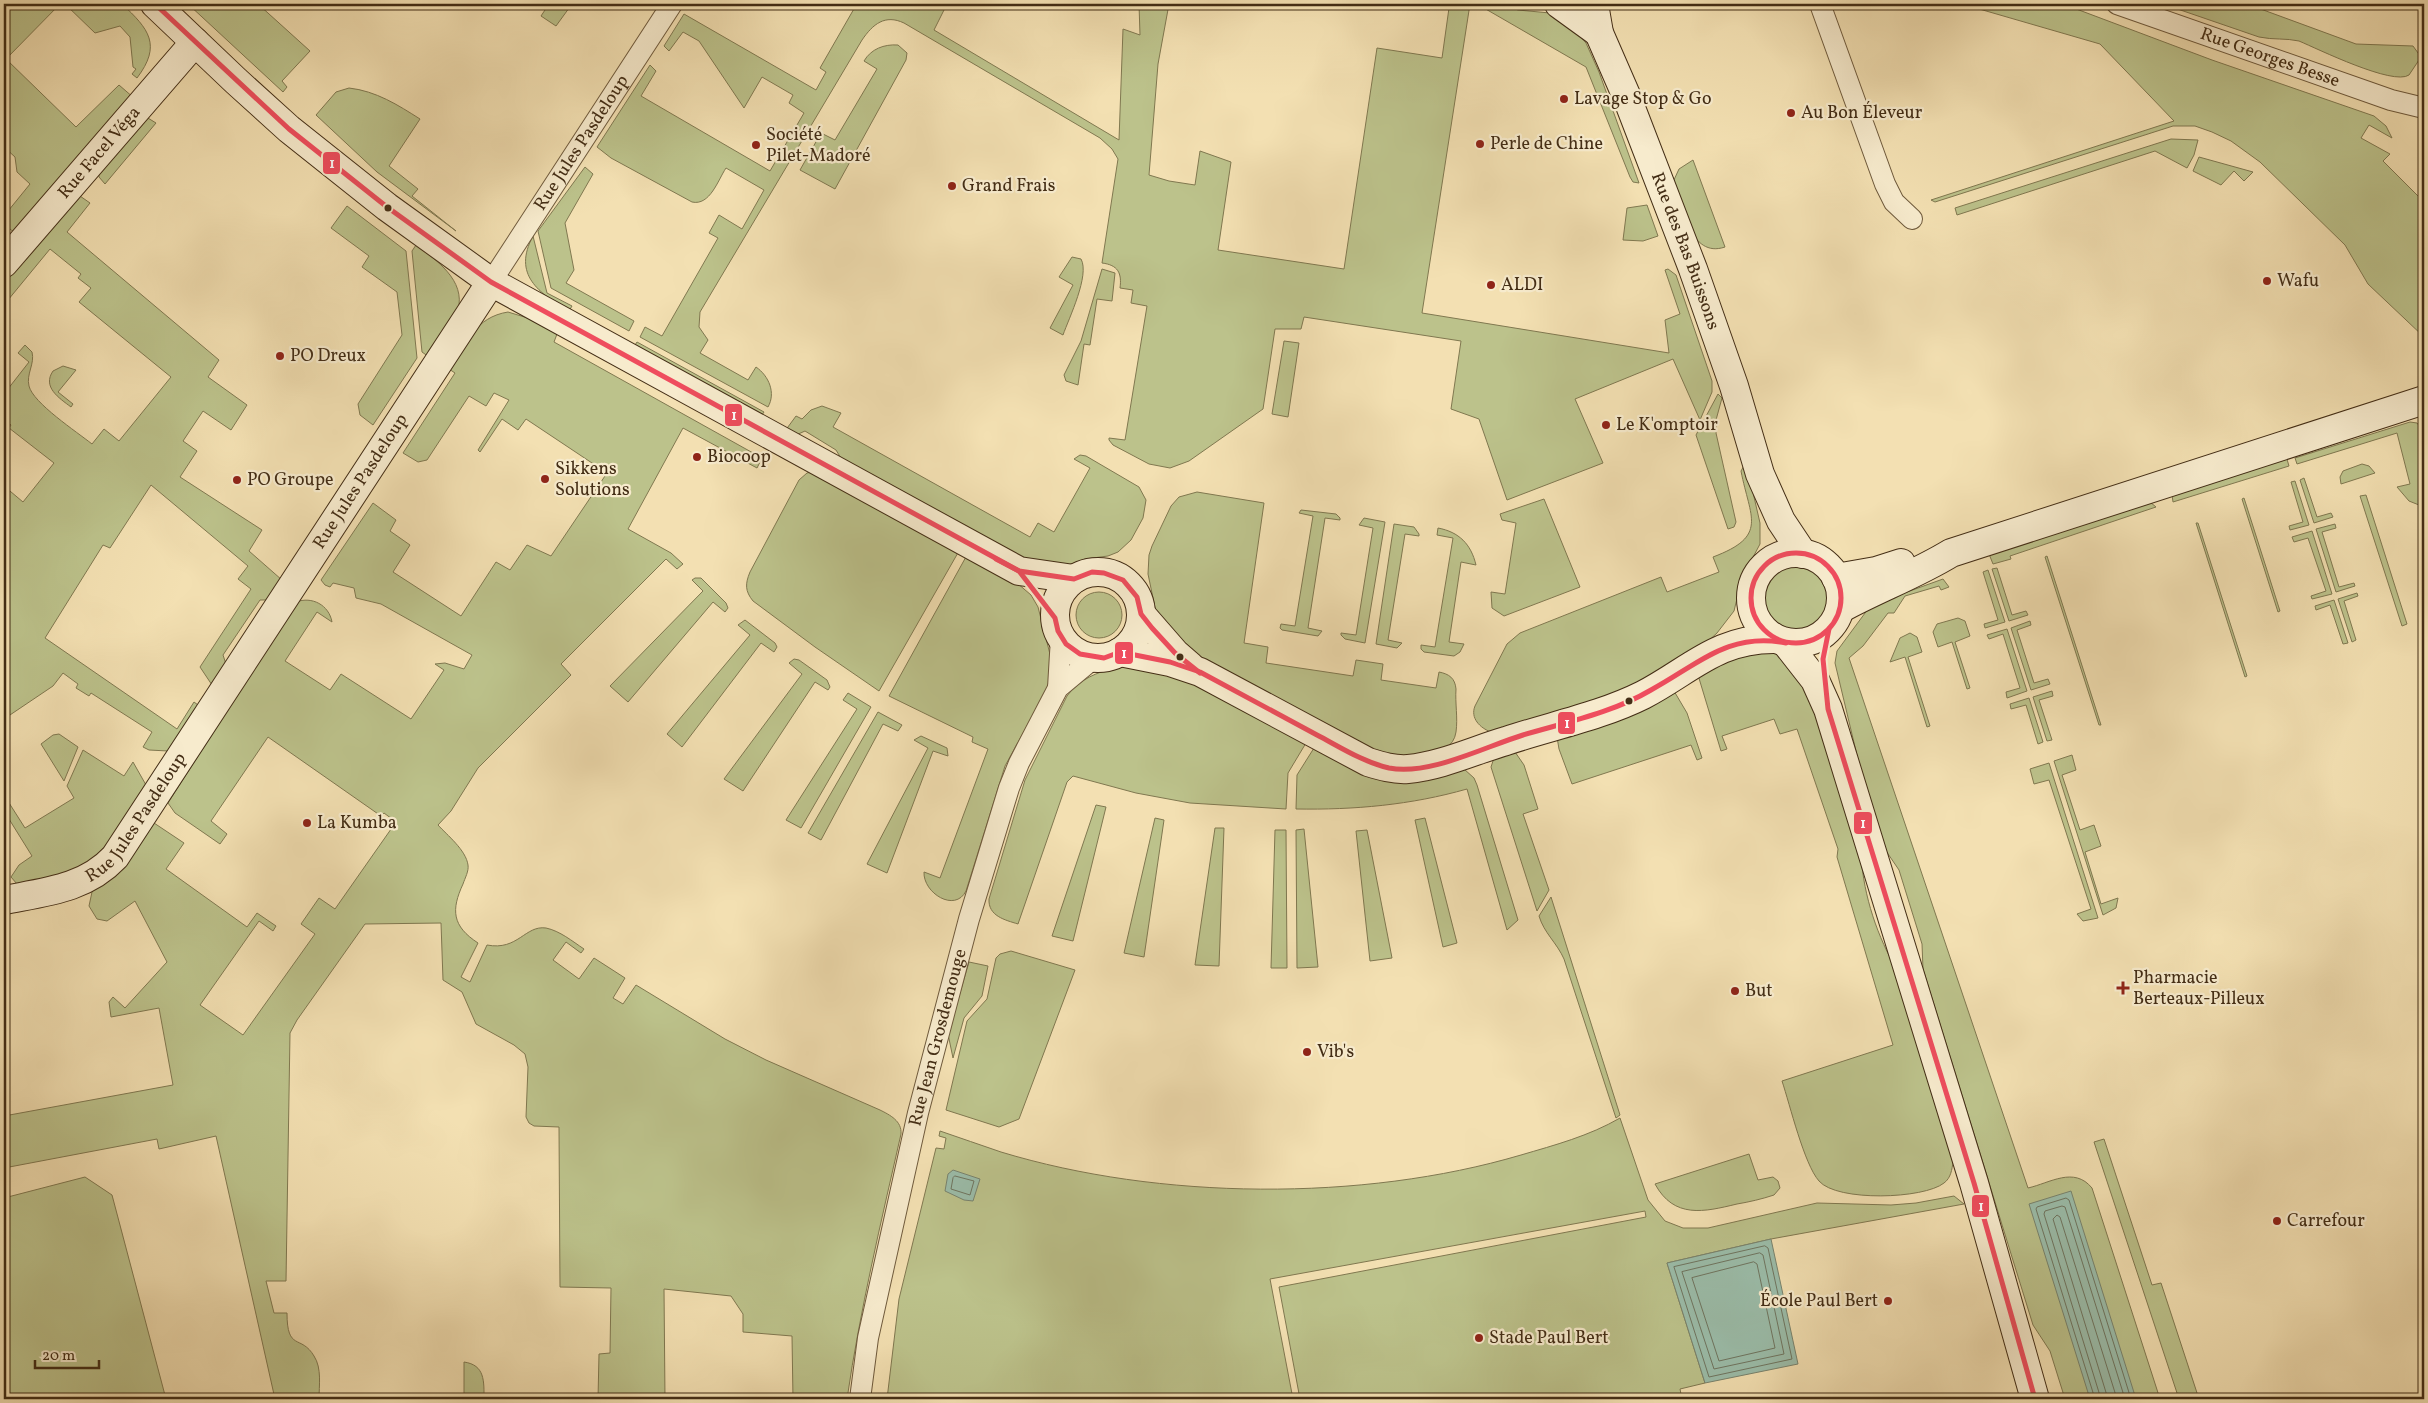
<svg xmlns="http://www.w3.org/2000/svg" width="2428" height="1403" viewBox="0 0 2428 1403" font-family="Vollkorn,serif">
<rect width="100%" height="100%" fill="#f3e0b2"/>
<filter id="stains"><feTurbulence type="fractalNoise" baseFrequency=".004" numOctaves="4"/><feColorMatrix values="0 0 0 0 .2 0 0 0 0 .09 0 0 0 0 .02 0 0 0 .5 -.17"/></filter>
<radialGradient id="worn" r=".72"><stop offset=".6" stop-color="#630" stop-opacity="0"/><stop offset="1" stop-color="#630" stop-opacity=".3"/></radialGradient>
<g fill="#bcc28b" stroke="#807850">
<path d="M4,4h56l-54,55 70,68 43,-42 15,13 -118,136 -12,-10v-8l26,-32 -13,-12 -2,-15 -11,-10z"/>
<path d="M65,4h57c27,25 40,41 15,74l-5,-4 4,-5 -3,-2 -3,-30 -10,-11 -25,7z"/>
<path d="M188,4h70l52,47 -28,30 5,6 -4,5z"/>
<path d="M549,4h23l-16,22 -15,-10z"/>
<path d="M850,4h68l8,4 2,-4h19l-13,26 185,110 4,-111 17,6 -1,-31h30l-11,60 -9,111 20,6 26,4 5,-34 31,11 -13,88 126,19 33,-221 65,10 7,-50 -27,-4h48l-48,309 247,40 -4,-33 15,-6 -15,-44 3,-1 8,6 36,106v11l-12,28 -27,-61 -98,40 28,64 -96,37 -28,-81 -28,-10 10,-68 -157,-24 -3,12h-26l-12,80 -74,52 -19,7 -21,-4 -36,-19 -4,-5v-2l16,2 22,-134 -16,-3 2,-13 -13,-2c2,-15 -2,-23 -18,-25l16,-104 -6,-10 -12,-11 -196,-115c-19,-9 -31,1 -42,17l-162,272 -1,15 9,13 -8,13 48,27 8,-13c13,9 20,26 12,40l-128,-70 5,-10 17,9 56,-98 -9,-5 10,-18 23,14 22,-39 -38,-22c-8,12 -16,38 -34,34l-81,-44 -14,-11 53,-82 6,6 -15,25 129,75 34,-58 -15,-10 4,-8 -31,-18 -18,31 -45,-67 -16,-9 -14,19 -5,-5 20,-32 132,76 10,-18 -6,-4 35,-61z"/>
<path d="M1477,4h23l18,6 32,3 26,18 10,12 13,29 40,111 -6,-1 -3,-5 -44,-110z"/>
<path d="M1962,4h101l149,56 162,56 12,10 6,12 -23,-13 -8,13 29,16 -7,7 41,41v135l-56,-53 -23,-39 -85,-83 -29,-21 -19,-9 -17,-6h-22l-238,76 -4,-2 243,-79 -74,-77z"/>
<path d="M2163,4h84l109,40 57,2 8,11 -12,18c-16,11 -91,-26 -110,-34 -13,-3 -26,-1 -40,-4z"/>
<path d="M898,45l9,8 -1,7 -71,129 -35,-19 21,-37 14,7 42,-71 -13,-8c7,-12 20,-17 34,-16z"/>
<path d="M349,88c27,3 49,17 71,31l-31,47 29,23 -6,7 44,35 -79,-59 -61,-57 20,-23z"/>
<path d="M143,115l13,8 -51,61 -6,-7 -1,-9z"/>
<path d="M2171,139l27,1 -4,15 -7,13 -32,-17 -198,64 -2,-7z"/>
<path d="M2199,157l54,15 -9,9 -10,-10 -13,14 -28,-14z"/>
<path d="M1693,160l32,87c-35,12 -43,-41 -52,-65l6,-13z"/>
<path d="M585,167l8,7 -28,49 9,47 -8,13 68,38 -5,10 -78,-43 -13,-57z"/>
<path d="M76,196h4l10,7 -23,29 152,128 -11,17 39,28 -16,25 -28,-19 -20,30 14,10 -17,26 82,53 -13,21 33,29 -10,20h-12l-37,55 4,12 -13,21 -14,-21 51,-78 -13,-10 10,-13 -97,-81 -41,63 -7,-3 -58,93 132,91 17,-27 4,3 -30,46 -19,-1 -6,-3 9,-15 -61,-39 -2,3 -13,-8 2,-4 -15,-11 -10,13 -49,33v-233l19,16 31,-39 -45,-35 2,-3 -7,-7v-24l25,-32 -11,-9 7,-8 7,7c3,12 -6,22 -3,34 4,17 48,46 63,58l12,-15 15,12 52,-64 -92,-75 12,-14 -13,-10 3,-4 -31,-25 -42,51 -4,-4v-18l65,-77z"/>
<path d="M1647,205l11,31 -15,5 -20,-1 4,-32z"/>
<path d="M347,206l59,45 11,107 -44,67 -13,-10 -2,-11 44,-69 -5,-43 -35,-25 7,-11 -38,-28z"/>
<path d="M533,236l14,57 25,13 -3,5c-30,-18 -57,-36 -36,-75z"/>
<path d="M416,245c20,15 50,35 42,65 -4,14 -21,34 -29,47l-7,-5 -10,-101z"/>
<path d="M1072,257l9,2c9,16 -12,59 -18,76l-13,-7 23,-43 -14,-8z"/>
<path d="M1102,269l13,4 -3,28 -15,-2 -7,46 -6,-1 -6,41 -12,-4 -2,-6 17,-34z"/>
<path d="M508,312l23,7 26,15 -3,8 208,116 -5,10 -74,-40 -55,101 43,24 12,11 -6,5 -11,-10 -105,105 10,11 -93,93 -27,43 -13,14c9,10 28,25 30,40 1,6 -3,13 -5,19 -12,26 -11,42 15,59l-17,34 9,5 17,-37c31,6 38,-20 59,-17 14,3 26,13 38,21l-3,4 -15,-11 -13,18 26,19 15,-21 31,20 -12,20 10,6 13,-19 89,54 41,21 114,50c10,5 22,11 21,24 -20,88 -41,176 -54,265h-54l-1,-63 -49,-4v-18l-12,-18 -67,-7 1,110h-67l1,-45 11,-1 1,-65 -51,-1 -1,-160 -25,-1 -5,-3 -3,-6 2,-50 -3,-13 -11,-9 -38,-21 -14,-32 -19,-12 -2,-57 -76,1 -68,96 -7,13 -4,248h-20l8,32h13c0,39 14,21 27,43 8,12 5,30 5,43h-44l-59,-263 -57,13 -2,-10 -153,29v-52l169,-31 -14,-77 -48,9 -2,-15 4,-5 12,11 42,-46 -32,-61 -28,20 -10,-2 -8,-13 3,-14 59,-71 33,22 -18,26 81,58 10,-14 19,13 -3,5 -14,-10 -59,84 43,30 72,-101 -14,-10 18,-26 16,11 61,-87 -12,-9 -3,3 -113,-79 -57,84 16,13 -7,10 -45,-31 -7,-10 128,-201c16,-6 33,3 36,20l-15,-10 -32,49 45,29 11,-16 70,45 33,-49 -9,-6 10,-1 19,6 8,-14 -91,-51 -25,-6 -2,-10 -21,-5 -3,4 -5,-2 -4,-5 52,-77 23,17 -6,11 20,14 -17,27 68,44 35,-54 14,8 17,-25 24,11 56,-83 -81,-54 -8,11 -16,-11 -22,33 -2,-2 31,-50 -15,-7 -8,13 -17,-10 -42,64 -9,2 -15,-9 52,-80 -6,-4c16,-26 27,-52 59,-57z"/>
<path d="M1284,341l15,2 -11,74 -16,-3z"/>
<path d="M637,342l127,70 -4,6 -127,-70z"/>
<path d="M63,366l13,4 -18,22 15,12 -2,3c-12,-9 -29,-20 -18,-36z"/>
<path d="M1718,394l4,4 -6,22v13l20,89 -2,5 -6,2 -32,-94z"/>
<path d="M822,406l19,7 -8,14 197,110 8,-14 16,9 36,-64 -16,-9 6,-4 6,1 53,31 7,13 -3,18 -12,22 -13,12 -10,4 -23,3 -16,6 -31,1 -194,-103 -8,-13 -31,-19 -11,5 -9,-5 11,-15 6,3 9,-9z"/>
<path d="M2410,422l7,1 7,9v75l-15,-6 -12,-14 13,-3 -13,-51 -100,31 -2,-6z"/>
<path d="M2286,456l3,10 -116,36 -1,-7z"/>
<path d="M1746,462l14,61v21l-18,34 -8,33 -17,22 -12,11 -68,42 -22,9 -124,37c-11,-4 -21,-14 -16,-26l32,-62 13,-11 141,-56 6,15 52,-20 -6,-15c56,-21 37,-39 28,-86z"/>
<path d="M2362,464l7,2 6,7 -34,11 -1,-7 3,-6z"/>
<path d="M811,472l148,79 -80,140 -64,-44 -62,-46c-8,-10 -8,-17 -3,-29l49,-92 8,-7z"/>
<path d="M2304,478l13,39 14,-4 2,4 -19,6 -14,-43z"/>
<path d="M2295,481l14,44 -19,5 -1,-4 14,-4 -12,-40z"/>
<path d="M1197,492l67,11 -20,140 24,4 -2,16 87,13 3,-16 27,4 -2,16 55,8 3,-16c10,2 16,6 17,17 -1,14 2,29 0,43 -4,30 -55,24 -76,22l-194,-101 -29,-36 -9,-43 1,-19 3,-9 19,-40 8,-9z"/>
<path d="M2366,495l41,129 -5,2 -42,-130z"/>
<path d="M2244,498l36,113 -2,1 -36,-113z"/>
<path d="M1544,499l36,88 -76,29 -12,-8 -1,-16 14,2 11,-71 -14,-3 -2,-6z"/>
<path d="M2150,502l6,5 -146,49 1,3 -18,5 -4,-10z"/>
<path d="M1301,510l35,4 4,4v2l-15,-2 -17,110 14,3 -4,5 -36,-6 -2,-2 1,-4 14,2 18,-110 -14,-3z"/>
<path d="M1364,518l21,4 -20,121 -20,-4 -4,-4v-2l15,2 17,-107 -14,-3z"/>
<path d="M2196,523h2l49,153 -2,1z"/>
<path d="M1394,524l20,3 5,7v2l-14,-2 -17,106 14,3 -5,5 -21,-4z"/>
<path d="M2335,524l1,4 -14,4 17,55 15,-4 1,3 -19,6 -20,-63z"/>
<path d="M1438,528c21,4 33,16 38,37l-15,-3 -12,80 15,2 -4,8 -6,4 -30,-4 -3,-3v-4l14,2 18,-109 -16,-3z"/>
<path d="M2312,531l20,63 -20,5 -1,-3 15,-5 -18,-53 -14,4 -2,-5z"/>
<path d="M967,555l50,28 14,12 7,12 15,59 -3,18 -45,82 -39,125c-11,22 -43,2 -42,-19l16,6 48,-129 -16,-7 1,-5 -84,-41z"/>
<path d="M2047,556l54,169h-2l-54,-168z"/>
<circle cx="1796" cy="598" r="33"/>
<path d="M1997,568l15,47 14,-4 2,4 -19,6 -17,-52z"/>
<path d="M1988,570l17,52 -20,6 -1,-4 14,-4 -15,-48z"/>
<path d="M695,578h6l25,25 2,5 -3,4 -12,-10 -85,100 -18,-16 93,-95 -11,-11z"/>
<path d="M1943,579l6,8 -8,3 -2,-4 -34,10 -11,17h-6l-25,33 -14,12 179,530c22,-5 46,-22 64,0l68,211h-95l-15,-48 -17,-26 -110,-356 -1,-25 -23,-74 -15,-22 -23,-76 -26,-109 2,-12 31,-42 14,-8z"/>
<circle cx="1099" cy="615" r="23"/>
<path d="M2357,593l1,3 -14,5 12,39 -4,2 -14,-43z"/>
<path d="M2334,600l14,43 -5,1 -13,-39 -14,5 -1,-4z"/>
<path d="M1958,618l7,3 5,15 -15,6 15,46 -3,1 -15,-47 -14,5 -5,-15 4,-8z"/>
<path d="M745,620l30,23 2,4 -3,5 -13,-9 -79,104 -15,-13 83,-99 -12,-10z"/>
<path d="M2030,621l1,4 -14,5 17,53 14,-4 2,5 -19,6 -20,-62z"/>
<path d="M2007,629l20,62 -20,7 -1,-6 14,-4 -17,-54 -14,5 -2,-4z"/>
<path d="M1910,633l7,4 5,15 -14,5 22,69 -3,1 -22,-70 -15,5 10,-24z"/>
<path d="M1767,648l13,6 26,27 55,175c3,41 16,80 37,116l55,190c-1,7 -2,16 -9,21 -20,16 -107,19 -125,-2 -15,-17 -29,-76 -37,-100l111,-36 -56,-188 1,-8 -41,-120 -17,5 -6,-15 -52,17 5,13 -6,2 -23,-76 24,-15z"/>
<path d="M794,659l5,1 28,20 3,7 -2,3 -13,-8 -72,109 -19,-12 78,-105 -13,-11z"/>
<path d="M1155,664l151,79 -18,30 -2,36 -96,-6 -54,-10 -63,-17 -6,6 -49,142c-13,-4 -30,-8 -29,-25l36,-119 42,-84c20,-27 56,-31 88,-32z"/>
<path d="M1674,691l13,22 15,45 -5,2 -6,-15 -119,39 -13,-35 -2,-12z"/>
<path d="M2052,691l1,5 -14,4 13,40 -5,1 -14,-44z"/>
<path d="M848,693l23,14 -70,121 -15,-8 71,-111 -14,-9z"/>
<path d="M2029,698l14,44 -5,2 -12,-39 -15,4 -1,-5z"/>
<path d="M878,712l24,13 -4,6 -15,-7 -62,116 -13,-7z"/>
<path d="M59,734l19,13 -14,34 -23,-37 12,-9z"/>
<path d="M921,736l26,12 1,8 -15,-5 -46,122 -20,-9 61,-116 -14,-8z"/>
<path d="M1314,748l150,21 10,9 3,7 41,135 -11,10 -40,-141c-56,16 -113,21 -171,20l1,-34z"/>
<path d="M83,750l41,26 9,-14 13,23c-21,32 -39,72 -77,88 -15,6 -35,8 -52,11l-6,-7 8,-12 13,-9 -28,-45v-16l21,33 49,-30 -7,-12z"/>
<path d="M1515,752l9,13 14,44 -15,5 26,76 -12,21 -46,-144 3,-9z"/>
<path d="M2072,755l4,15 -14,5 18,55 14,-5 7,21 -16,6 16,52 17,-6 -2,10 -13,7 -49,-154z"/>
<path d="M2049,763l49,155 -15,3 -6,-7 14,-5 -42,-129 -15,4 -4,-15z"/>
<path d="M1096,805l10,2 -33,134 -21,-5z"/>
<path d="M1155,818l9,2 -20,137 -20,-4z"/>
<path d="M1425,818l32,125 -14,4 -28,-127z"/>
<path d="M1215,828h9l-5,138 -24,-1z"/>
<path d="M1304,829l14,138 -21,1 -1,-138z"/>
<path d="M1275,830h11l1,138h-16z"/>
<path d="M1367,830l25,128 -22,3 -14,-130z"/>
<path d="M1551,897l69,218 -4,3 -52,-159c-7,-16 -20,-26 -25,-43z"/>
<path d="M1011,951l64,19 -56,149 -20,8 -53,-17 21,-89 20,-22 9,-41 4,-4z"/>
<path d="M969,962l19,4 -6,30 -18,22 -11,40 -5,-24z"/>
<path d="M1620,1118l28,82 17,21 18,7h25l109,-25 74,2 25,-2 38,-7 10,8 -193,35 -104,24 38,120 -25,6 2,10h-382l-21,-112 367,-70 -1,-6 -375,68 23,120h-406l12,-100 37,-151 8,1 2,-11 -7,-2 1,-5c20,7 41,14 61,21 158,48 361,50 520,3 34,-10 68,-19 99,-37z"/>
<path d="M2104,1139l48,146 9,-2 38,116h-20l-85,-257z"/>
<path d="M1749,1154l9,26 15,-3 5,4 2,7 -6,7c-12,4 -25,7 -37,9 -33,8 -63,15 -82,-20z"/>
<path d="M85,1177l27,18 54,204h-159l-3,-11v-190z"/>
<path d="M464,1362c21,3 20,19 20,37h-20z"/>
</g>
<g fill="#9bbdaa" stroke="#78836e">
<path d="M953,1170l27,9 -7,22 -9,-1 -19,-9 3,-17z"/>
<path d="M2071,1191l65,208h-46l-61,-195z"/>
<path d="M1771,1239l27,125 -93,19 -38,-120z"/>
</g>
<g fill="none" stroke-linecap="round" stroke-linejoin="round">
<g stroke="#6f7560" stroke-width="1">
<path d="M955,1176l19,5 -4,14 -19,-6 2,-11z"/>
<path d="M1765,1246l3,2 24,111 -83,18 -35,-110z"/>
<path d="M1760,1253l3,2 21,99 -70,15 -32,-97z"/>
<path d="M1754,1262l3,2 18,84 -56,13 -27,-83z"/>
<path d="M2095,1399l-59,-190 1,-2 29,-9 3,2 62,199"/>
<path d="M2101,1399l-57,-185 1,-3 17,-5 3,1 60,192"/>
<path d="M2108,1399l-55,-180 4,-4 3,2 57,182"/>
</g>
<g stroke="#6f5a3c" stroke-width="22">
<g id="street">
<path d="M1820,4l65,180 9,18 18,17"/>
<path id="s1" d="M2117,4l274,96 33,8"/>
<path id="s2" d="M491,282l181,-278"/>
<path d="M1058,688l3,-51"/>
<path id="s3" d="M860,1399l8,-61 50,-225 51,-194 40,-131 10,-25 39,-75 36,-30"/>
</g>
</g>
<g stroke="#432d15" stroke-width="30">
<g id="secondary">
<path d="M155,4l81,77 53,48 98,78 104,75 528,289 55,8"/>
<path d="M1559,4l40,29"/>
<path id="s4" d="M1594,4l5,29 27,62 67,174 41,117 26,88 21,47 22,33"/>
<path id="s5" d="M4,263l191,-221"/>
<circle cx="1796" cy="598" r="45"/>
<circle cx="1098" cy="615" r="43"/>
<path d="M1836,578l40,-7 25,-8"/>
<path d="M1840,609c36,-20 75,-34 111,-56l473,-153"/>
<path d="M1141,614l34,39 15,13"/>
<path d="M1786,643l29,37 13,29 146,474 61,216"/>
<path d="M1120,652l50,10 30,10 168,90c13,4 26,8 40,7 33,-3 67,-19 98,-28 45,-15 95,-25 137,-46 48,-25 74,-57 133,-56"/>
<path id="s6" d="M4,900c41,-8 81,-11 111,-43l376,-575"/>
</g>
</g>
<use href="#street" stroke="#f7ebcd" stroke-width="20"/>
<use href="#secondary" stroke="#f7ebcd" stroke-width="28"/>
<g stroke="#f7ebcd" stroke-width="9">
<g id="bus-1">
<path d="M155,4l134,125 98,78 104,75 528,289 36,47 3,13 8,13 14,10 24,4 16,-6 50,10 30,10c39,21 78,42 117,63 23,12 46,27 72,33 40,8 95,-21 134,-33 44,-13 89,-22 128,-45 48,-26 77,-58 135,-47"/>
<circle cx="1796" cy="598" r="45"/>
<path d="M996,559l23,12 55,8 18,-7 12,1 19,7 14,17 4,17 11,14 23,25 25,20"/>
<path d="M1829,629l-6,30 5,50 146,474 61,216"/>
</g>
</g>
<use href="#bus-1" stroke="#ef4d5e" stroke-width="5"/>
</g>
<g fill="#8f2418" stroke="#f7ebcd" stroke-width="2">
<circle cx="1564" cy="99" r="5"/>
<circle cx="1791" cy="113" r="5"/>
<circle cx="1480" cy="144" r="5"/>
<circle cx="756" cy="145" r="5"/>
<circle cx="952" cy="186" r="5"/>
<circle cx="2267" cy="281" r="5"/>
<circle cx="1491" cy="285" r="5"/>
<circle cx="280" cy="356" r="5"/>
<circle cx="1606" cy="425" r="5"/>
<circle cx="697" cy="457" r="5"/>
<circle cx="545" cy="479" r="5"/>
<circle cx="237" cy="480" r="5"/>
<circle cx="307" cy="823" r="5"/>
<path d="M2120.5 980.5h5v5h5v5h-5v5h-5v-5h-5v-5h5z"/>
<circle cx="1735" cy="991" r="5"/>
<circle cx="1307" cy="1052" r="5"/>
<circle cx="2277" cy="1221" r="5"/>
<circle cx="1888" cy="1301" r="5"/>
<circle cx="1479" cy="1338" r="5"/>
</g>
<g fill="#432d15" stroke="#f7ebcd" stroke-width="2">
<circle cx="388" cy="208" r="4.5"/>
<circle cx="1180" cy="657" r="4.5"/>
<circle cx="1629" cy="701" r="4.5"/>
</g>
<g text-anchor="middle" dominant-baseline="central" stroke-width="4.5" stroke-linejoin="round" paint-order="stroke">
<g font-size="18" fill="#432d15" stroke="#f7ebcd">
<text stroke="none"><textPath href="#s1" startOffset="162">Rue Georges Besse</textPath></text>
<text stroke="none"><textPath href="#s2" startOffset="166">Rue Jules Pasdeloup</textPath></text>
<text stroke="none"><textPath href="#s5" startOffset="146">Rue Facel Véga</textPath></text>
<text stroke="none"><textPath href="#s4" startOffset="264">Rue des Bas Buissons</textPath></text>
<text stroke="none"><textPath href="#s6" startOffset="570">Rue Jules Pasdeloup</textPath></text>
<text stroke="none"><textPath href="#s6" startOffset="165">Rue Jules Pasdeloup</textPath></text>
<text stroke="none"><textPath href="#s3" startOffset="370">Rue Jean Grosdemouge</textPath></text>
</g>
<g font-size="18" fill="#432d15" stroke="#f7ebcd" text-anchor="start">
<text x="1574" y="99">Lavage Stop &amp; Go</text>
<text x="1801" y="113">Au Bon Éleveur</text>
<text x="766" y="135">Société<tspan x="766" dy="21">Pilet-Madoré</tspan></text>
<text x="1490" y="144">Perle de Chine</text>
<text x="962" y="186">Grand Frais</text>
<text x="2277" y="281">Wafu</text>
<text x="1501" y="285">ALDI</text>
<text x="290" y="356">PO Dreux</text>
<text x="1616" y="425">Le K'omptoir</text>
<text x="707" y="457">Biocoop</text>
<text x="555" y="469">Sikkens<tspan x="555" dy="21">Solutions</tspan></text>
<text x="247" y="480">PO Groupe</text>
<text x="317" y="823">La Kumba</text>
<text x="2133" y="978">Pharmacie<tspan x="2133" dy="21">Berteaux-Pilleux</tspan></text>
<text x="1745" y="991">But</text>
<text x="1317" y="1052">Vib's</text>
<text x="2287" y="1221">Carrefour</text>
<text x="1878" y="1301" text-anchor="end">École Paul Bert</text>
<text x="1489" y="1338">Stade Paul Bert</text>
</g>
</g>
<g stroke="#f7ebcd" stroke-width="2">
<rect x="322" y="151" width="19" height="24" rx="5" fill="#ef4d5e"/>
<rect x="724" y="403" width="19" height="24" rx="5" fill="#ef4d5e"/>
<rect x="1114" y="641" width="20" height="24" rx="5" fill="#ef4d5e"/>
<rect x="1557" y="711" width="19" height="24" rx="5" fill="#ef4d5e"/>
<rect x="1853" y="811" width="20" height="24" rx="5" fill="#ef4d5e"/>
<rect x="1971" y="1194" width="19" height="24" rx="5" fill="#ef4d5e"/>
</g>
<g font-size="14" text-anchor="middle" font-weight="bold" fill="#fff">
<text x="332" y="168">1</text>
<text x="734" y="420">1</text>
<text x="1124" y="658">1</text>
<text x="1567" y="728">1</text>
<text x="1863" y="828">1</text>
<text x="1981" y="1211">1</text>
</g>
<rect width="2428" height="1403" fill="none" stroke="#f3e0b2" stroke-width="20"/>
<rect x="5" y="5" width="2418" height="1393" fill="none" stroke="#432d15" stroke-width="2.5"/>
<rect x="10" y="10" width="2408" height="1383" fill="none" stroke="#432d15"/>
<path d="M35 1360v8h64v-8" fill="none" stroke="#432d15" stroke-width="2.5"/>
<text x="42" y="1360" font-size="15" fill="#432d15" stroke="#f7ebcd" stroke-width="4" paint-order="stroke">20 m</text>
<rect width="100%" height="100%" filter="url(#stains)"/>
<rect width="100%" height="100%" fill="url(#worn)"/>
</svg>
